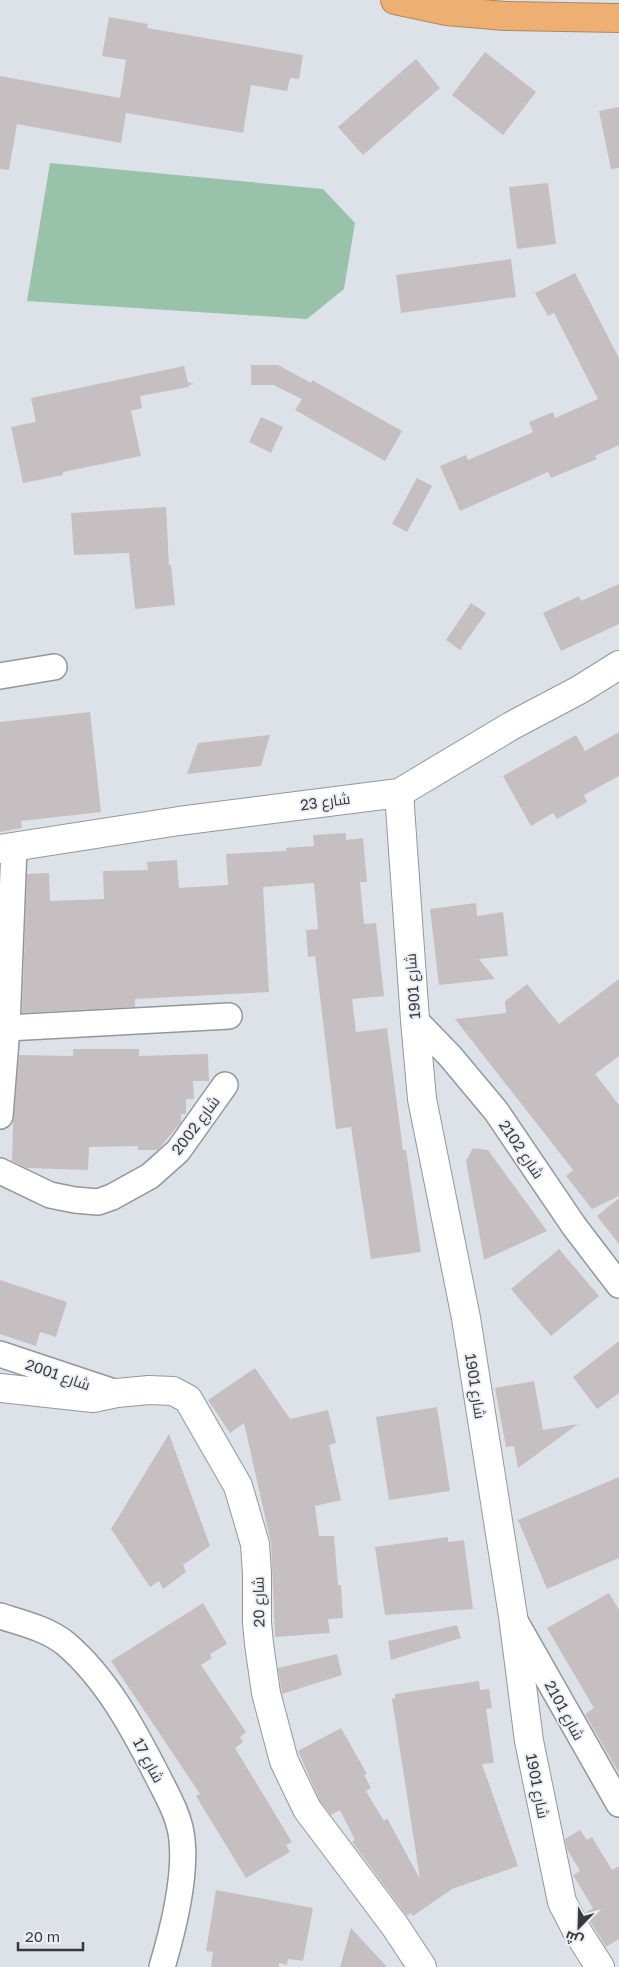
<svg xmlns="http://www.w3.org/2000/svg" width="619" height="1967" viewBox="0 0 619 1967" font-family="'Golos Text',Cairo,sans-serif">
<rect width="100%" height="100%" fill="#dde2e8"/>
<path fill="#98c2aa" d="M50,163l273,26 32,34 -11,66 -37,30 -280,-18z"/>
<g fill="#c6bfc2">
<path d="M109,17l39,7 -1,4 156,27 -4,24 -9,-1 -3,13 -36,-6 -8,48 -117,-20 -5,30 -104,-19 -8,46 -9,-1v-93l120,22 6,-38 -24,-4z"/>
<path d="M485,52l51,40 -33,43 -51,-40z"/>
<path d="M416,59l24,29 -77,67 -25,-28z"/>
<path d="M619,107v61l-8,1 -12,-58z"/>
<path d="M548,183l8,61 -39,5 -8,-62z"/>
<path d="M511,259l5,38 -115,16 -5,-38z"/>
<path d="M575,273l44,85v87l-24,11 2,3 -46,19 -3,-6 -88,39 -20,-45 26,-11 2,5 65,-28 -4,-10 24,-10 2,6 43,-19 -44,-86 -6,3 -13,-23z"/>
<path d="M251,365h27l33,18 1,-3 90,51 -17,30 -90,-51 7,-11 -27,-13 1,-1h-25z"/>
<path d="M184,366l4,16 6,2 -5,1v2l-49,9 2,12 -11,3 10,45 -78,16v3l-40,8 -12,-56 25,-5 -5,-24z"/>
<path d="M261,417l22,10 -12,26 -22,-11z"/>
<path d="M417,478l15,8 -25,46 -15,-8z"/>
<path d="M166,507l3,58h2l4,40 -40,4 -6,-56 -55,2 -3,-42z"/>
<path d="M619,584v40l-58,27 -18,-38 36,-17 2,5z"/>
<path d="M471,603l15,10 -26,37 -14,-10z"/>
<path d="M90,712l11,100 -80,9 1,7 -22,4v-110z"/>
<path d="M619,732v44l-35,19 3,7 -30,17 -4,-6 -22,13 -28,-50 73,-41 9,16z"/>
<path d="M270,735l-9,31 -74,8 11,-31z"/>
<path d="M346,833v7l17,-2 4,44h-7l4,42 12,-1 8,73 -32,3 4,33 31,-4 16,122h3l15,102 -50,7 -20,-132 -15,2 -21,-173 -7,1 -2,-27 12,-1 -4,-46 -51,4 6,105 -134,7v8l-113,6 5,-139 22,-1 1,28 54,-2 -1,-28 45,-1 -1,-8 30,-2 2,28 49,-3 -2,-31 60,-3v-3l28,-2 -1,-11z"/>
<path d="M476,903l1,13 26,-4 5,44 -29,3 16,20 -56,6 -9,-76z"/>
<path d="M619,979v77l-24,18 24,31v91l-27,13 -26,-33 7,-6 -118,-151 51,-6 -1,-12 22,-17 32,40z"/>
<path d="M73,1049h66v7l69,-2 1,27h-16l1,18h-8v15h-5v8l-23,28h-20v-4l-49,1 -1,23 -61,-2 -15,-7 1,-40 6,-66 54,1z"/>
<path d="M473,1148l15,2 59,81 -63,29 -18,-99z"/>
<path d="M619,1198v46l-22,-28z"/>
<path d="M559,1249l40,47 -48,40 -40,-47z"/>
<path d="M0,1280l67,22 -11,35 -16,-5 -4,14 -36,-12z"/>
<path d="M619,1341v52l-22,16 -24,-32z"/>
<path d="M255,1368l35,51 38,-9 8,33 -7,2 12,55 -26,6 4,30h15l4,49h3l2,33 -15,1 2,14 -55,4 -4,-94 -27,-120 -14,10 -22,-33z"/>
<path d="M534,1381l9,49 35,-6 -60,44 -4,-22 -8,1 -11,-59z"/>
<path d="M437,1407l13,84 -61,9 -13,-83z"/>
<path d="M169,1434l41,112 -27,19 3,7 -23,17 -4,-8 -9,6 -39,-58z"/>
<path d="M619,1477v81l-72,31 -29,-69z"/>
<path d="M448,1537v5l16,-2 9,69 -88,6 -10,-68z"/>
<path d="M609,1593l10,17v163l-34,-59 9,-6 -47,-80z"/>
<path d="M203,1603l24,41 -17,10 2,4 -11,7 45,67 -6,5 3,5 -8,6 57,94 -6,3 4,7 -44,26 -50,-82 4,-2 -89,-133z"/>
<path d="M457,1625l4,13 -70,22 -3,-19z"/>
<path d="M337,1654l5,21 -60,19 -4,-26z"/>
<path d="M479,1681l1,9 9,-1 3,19 -6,1 8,54 -12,1 36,102 -66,23 -39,27 -2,-3 -4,3 -55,-74 3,-2 -15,-30 -9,5 -11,-14 -22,-50 43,-23 26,46 -3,1 7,13 -5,3 18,30 3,-3 33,61 -28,-180 3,-1v-4z"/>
<path d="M580,1830l7,10 5,-3 20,33 7,-4v73l-13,8 -21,-34 8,-5 -20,-33 7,-4 -13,-22 -2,-10z"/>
<path d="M216,1890l97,18 -10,53 -15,-2 -1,6 -8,-2v4h-68l2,-15 -7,-1z"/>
<path d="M351,1928l36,39h-47z"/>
</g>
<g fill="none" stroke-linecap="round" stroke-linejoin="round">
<g stroke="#93979d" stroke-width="28">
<g id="minor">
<path d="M0,676l54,-9"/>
<path d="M415,1020l35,36 46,55 78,115 45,59"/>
<path d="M7,1028l222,-12"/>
<path d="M0,1116l7,-88 7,-181"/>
<path d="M0,1171l50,24 25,5 23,2 14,-5 38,-21 28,-25 47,-66"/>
<path d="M0,1354l117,39"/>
<path d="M0,1616c22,7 48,13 66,28 41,35 68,86 92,133 10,20 22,40 24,63 4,38 -9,90 -20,127"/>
<path d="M515,1621l104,183"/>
</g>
</g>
<g stroke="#93979d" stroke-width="30">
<g id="tertiary">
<path d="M399,793l16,227 7,79 44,219 47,298 16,125 33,161 15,29 23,36"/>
<path d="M0,849l179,-28 220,-28 112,-67 68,-36 40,-25"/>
<path d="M0,1388l93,10 24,-5 32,-3 24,1 15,8 50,87 17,58 2,30v48l2,22 7,49 18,68 23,48 88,117 27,41"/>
</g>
</g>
<g stroke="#ae865f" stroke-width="30">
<path id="motorway" d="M395,0l52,11 58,5 114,2"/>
</g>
<use href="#minor" stroke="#fff" stroke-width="25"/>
<use href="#tertiary" stroke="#fff" stroke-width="28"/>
<use href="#motorway" stroke="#eeaf72" stroke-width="28"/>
</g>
<g text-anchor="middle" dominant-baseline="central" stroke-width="4" stroke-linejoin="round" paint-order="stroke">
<g font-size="15" fill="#38393c" stroke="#ebeff5">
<text transform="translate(325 801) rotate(-8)">شارع 23</text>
<text transform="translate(412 986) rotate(-94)">شارع 1901</text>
<text transform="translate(195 1125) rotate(-53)">شارع 2002</text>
<text transform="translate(522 1149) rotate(56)">شارع 2102</text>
<text transform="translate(58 1374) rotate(19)">شارع 2001</text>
<text transform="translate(476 1386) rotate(81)">شارع 1901</text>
<text transform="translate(258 1602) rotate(-91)">شارع 20</text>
<text transform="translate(565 1710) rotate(61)">شارع 2101</text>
<text transform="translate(149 1760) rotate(62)">شارع 17</text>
<text transform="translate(538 1786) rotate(79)">شارع 1901</text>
</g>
</g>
<g transform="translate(579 1927) rotate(203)" stroke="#ebeff5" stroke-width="4" paint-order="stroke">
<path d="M0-4L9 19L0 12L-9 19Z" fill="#38393c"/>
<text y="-8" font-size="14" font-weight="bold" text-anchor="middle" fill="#38393c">ش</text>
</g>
<path d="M18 1942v8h65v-8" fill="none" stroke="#38393c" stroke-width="2.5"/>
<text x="25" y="1942" font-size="15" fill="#38393c" stroke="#ebeff5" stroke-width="4" paint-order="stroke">20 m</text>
</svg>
